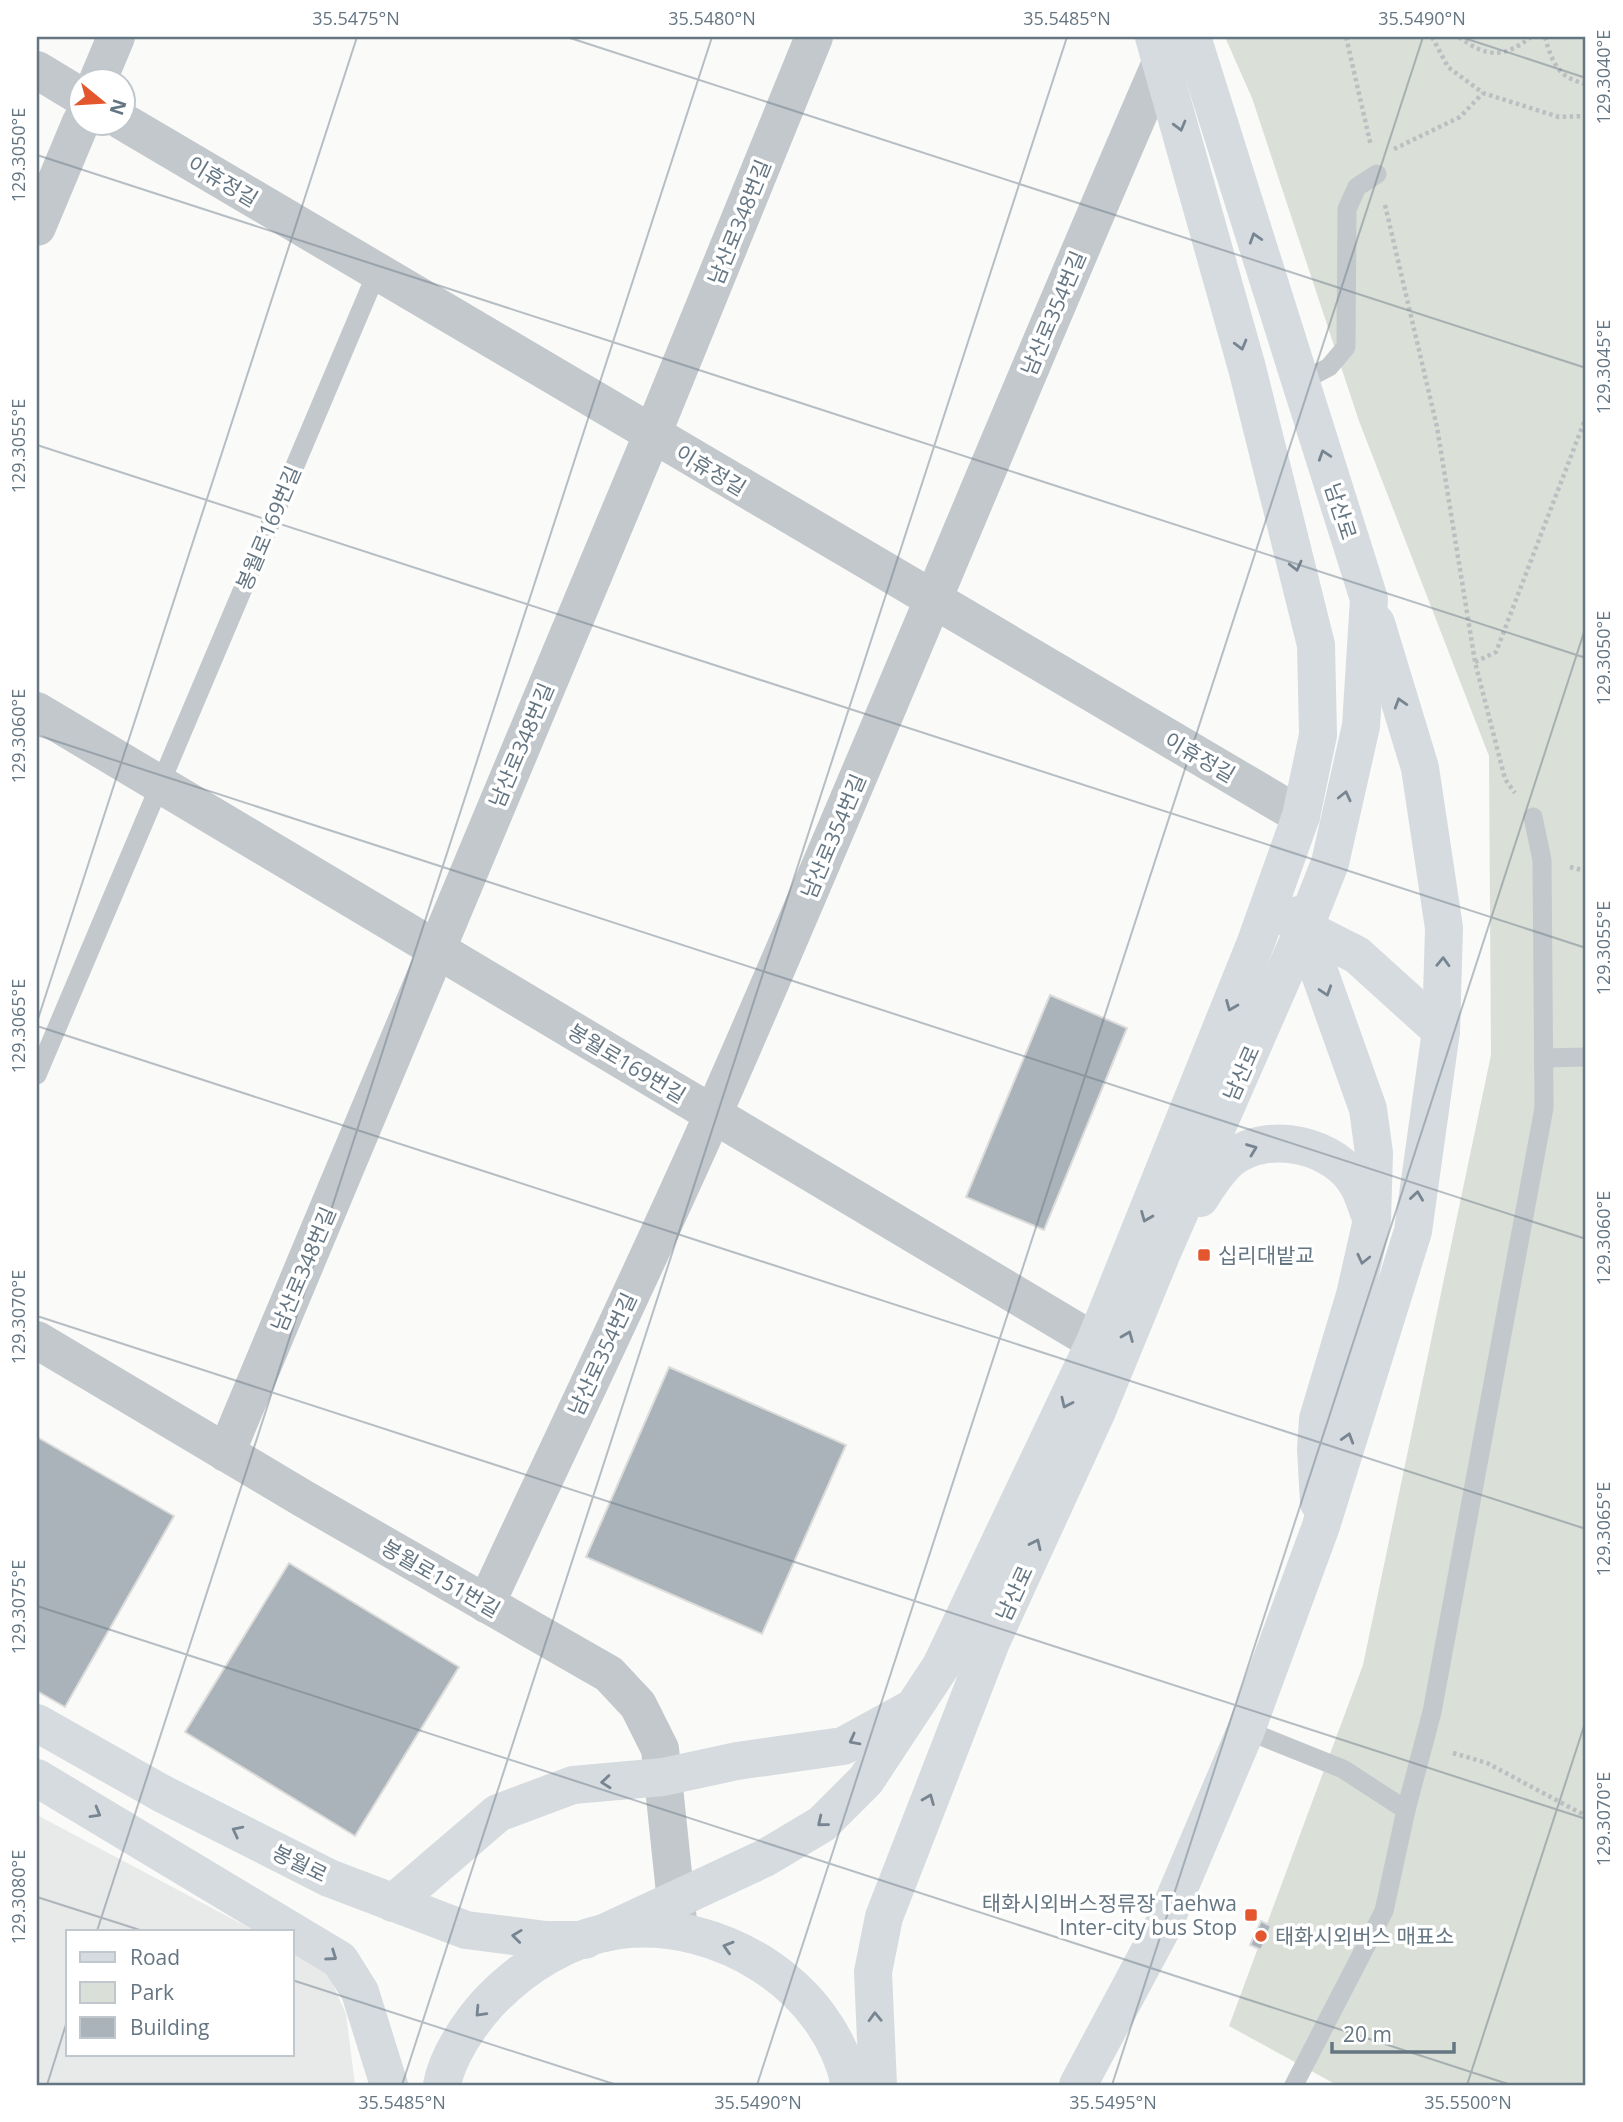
<svg xmlns="http://www.w3.org/2000/svg" width="1623" height="2122" viewBox="0 0 1623 2122" font-family="'Open Sans','Noto Sans KR',sans-serif">
<rect width="100%" height="100%" fill="#fafaf8"/>
<path fill="#e8e9e9" d="M37,1815l218,116h-187v123h224v-105l32,15 22,50 9,71h-318z"/>
<path fill="#dadfd7" d="M1225,37h361v2048h-249l-108,-59 134,-361 128,-610 -2,-299 -130,-335 -107,-323z"/>
<g fill="#aab3b9" stroke="#dcdcda" stroke-width="2">
<path d="M1050,995l77,33 -83,202 -78,-33z"/>
<path d="M669,1367l177,78 -84,189 -176,-77z"/>
<path d="M37,1437l137,79 -109,191 -28,-16z"/>
<path d="M289,1563l170,104 -104,169 -170,-104z"/>
<path d="M1261,1921l10,5 -10,24 -11,-5z"/>
</g>
<g fill="none" stroke-linecap="round" stroke-linejoin="round">
<g stroke="#bbbfc2" stroke-width="4.5" stroke-dasharray="3.5 3.5" stroke-linecap="butt">
<path d="M1346,37l25,109"/>
<path d="M1432,37l16,30 35,26 76,24 27,-1"/>
<path d="M1459,37c28,21 45,21 72,0"/>
<path d="M1545,37c7,25 13,41 41,47"/>
<path d="M1394,149l66,-32 23,-24"/>
<path d="M1385,205l52,222 38,235 30,117 10,14"/>
<path d="M1475,662l21,-10 90,-235"/>
<path d="M1570,867l16,4"/>
<path d="M1453,1753l34,10 99,53"/>
</g>
<g stroke="#c3c8cc" stroke-width="19">
<path d="M1301,382l28,-15 17,-20 1,-138 10,-22 20,-13"/>
<path d="M1544,1058l42,-1"/>
<path d="M37,1075l340,-803"/>
<path d="M1246,1730l97,39 63,41 -22,101 -90,174"/>
<path d="M1406,1810l26,-98 112,-604 -2,-248 -9,-43"/>
</g>
<g stroke="#c3c8cc" stroke-width="38">
<path d="M37,70l43,26"/>
<path d="M98,80l18,-43"/>
<path d="M122,121l1179,695"/>
<path d="M37,227l44,-105"/>
<path d="M37,711l1058,631"/>
<path d="M37,1340l267,159 305,175 29,31 22,44 19,182"/>
<path d="M226,1453l426,-1018 162,-398"/>
<path d="M486,1604c76,-164 155,-327 228,-492 154,-349 296,-703 448,-1052"/>
</g>
<g stroke="#d6dbdf" stroke-width="38">
<path d="M1299,915l69,194 6,44 -2,67 -17,75 -37,124 -2,30 3,54"/>
<path d="M1294,923l63,32 84,76"/>
<path d="M1200,1198c8,-13 19,-29 30,-39 39,-30 107,-14 129,28 5,10 8,21 12,31"/>
<path d="M393,1903l105,-90 75,-28 90,-8 74,-16 106,-15 66,-36"/>
<path d="M604,1933l161,-75 57,-34 44,-44 75,-114 154,-324 161,-400 45,-126 17,-81 -2,-90 -69,-277 -93,-331"/>
<path d="M878,2085l-5,-113 11,-55 107,-275 106,-231 64,-156 144,-329 25,-63 31,-137 8,-127 -177,-562"/>
<path d="M1078,2085l85,-159 83,-196 75,-204 92,-295 28,-200 3,-103 -24,-160 -44,-145"/>
</g>
<g stroke="#d6dbdf" stroke-width="38">
<path d="M37,1723l124,70 168,85 137,52 80,10h39"/>
<path d="M37,1778l303,182 20,32 29,93"/>
<path d="M442,2085c5,-28 27,-61 46,-82 35,-37 81,-66 132,-73 99,-12 209,55 230,155"/>
</g>
</g>
<defs><path id="oneway-chevron" d="M-2-3.5L2.5 0L-2 3.5" fill="none" stroke-width="1.6" stroke-linecap="round" stroke-linejoin="round" transform="scale(1.75)"/></defs>
<g stroke="#768591">
<use href="#oneway-chevron" transform="translate(1180 126) rotate(75)"/>
<use href="#oneway-chevron" transform="translate(1255 238) rotate(-107)"/>
<use href="#oneway-chevron" transform="translate(1241 345) rotate(75)"/>
<use href="#oneway-chevron" transform="translate(1324 455) rotate(-108)"/>
<use href="#oneway-chevron" transform="translate(1296 566) rotate(76)"/>
<use href="#oneway-chevron" transform="translate(1400 703) rotate(-107)"/>
<use href="#oneway-chevron" transform="translate(1345 796) rotate(-77)"/>
<use href="#oneway-chevron" transform="translate(1443 962) rotate(-88)"/>
<use href="#oneway-chevron" transform="translate(1326 991) rotate(72)"/>
<use href="#oneway-chevron" transform="translate(1231 1006) rotate(112)"/>
<use href="#oneway-chevron" transform="translate(1252 1149) rotate(-21)"/>
<use href="#oneway-chevron" transform="translate(1417 1196) rotate(-82)"/>
<use href="#oneway-chevron" transform="translate(1146 1217) rotate(112)"/>
<use href="#oneway-chevron" transform="translate(1363 1259) rotate(103)"/>
<use href="#oneway-chevron" transform="translate(1128 1336) rotate(-68)"/>
<use href="#oneway-chevron" transform="translate(1066 1403) rotate(115)"/>
<use href="#oneway-chevron" transform="translate(1348 1438) rotate(-73)"/>
<use href="#oneway-chevron" transform="translate(1036 1544) rotate(-65)"/>
<use href="#oneway-chevron" transform="translate(854 1740) rotate(152)"/>
<use href="#oneway-chevron" transform="translate(606 1782) rotate(175)"/>
<use href="#oneway-chevron" transform="translate(929 1799) rotate(-68)"/>
<use href="#oneway-chevron" transform="translate(96 1813) rotate(30)"/>
<use href="#oneway-chevron" transform="translate(822 1822) rotate(141)"/>
<use href="#oneway-chevron" transform="translate(237 1831) rotate(-153)"/>
<use href="#oneway-chevron" transform="translate(517 1936) rotate(-173)"/>
<use href="#oneway-chevron" transform="translate(728 1947) rotate(-163)"/>
<use href="#oneway-chevron" transform="translate(332 1956) rotate(35)"/>
<use href="#oneway-chevron" transform="translate(480 2012) rotate(133)"/>
<use href="#oneway-chevron" transform="translate(875 2017) rotate(-92)"/>
</g>
<path fill="none" stroke="#657683" stroke-width="2" stroke-opacity="0.45" d="M567,37l1019,331M1461,37l125,41M37,155l1549,503M37,445l1549,503M37,735l1549,504M37,1022l320,-985M37,1026l1549,503M37,1316l1549,503M37,1606l1474,479M37,1897l106,34M97,1931l615,-1894M292,1980l325,105M47,2085l21,-67M402,2085l665,-2048M757,2085l666,-2048M1112,2085l474,-1459M1467,2085l119,-365"/>
<g fill="#e4572e" stroke="#fff" stroke-width="2.5">
<rect x="1197" y="1248" width="14" height="14" rx="3.5"/>
<rect x="1244" y="1908" width="14" height="14" rx="3.5"/>
<circle cx="1261" cy="1936" r="7"/>
</g>
<g text-anchor="middle" dominant-baseline="central" stroke-width="7" stroke-linejoin="round" paint-order="stroke">
<g font-size="21" fill="#657683" stroke="#fff">
<text transform="translate(223 181) rotate(31)">이휴정길</text>
<text transform="translate(739 222) rotate(-68)">남산로348번길</text>
<text transform="translate(1053 313) rotate(-67)">남산로354번길</text>
<text transform="translate(711 470) rotate(31)">이휴정길</text>
<text transform="translate(1341 511) rotate(72)">남산로</text>
<text transform="translate(268 528) rotate(-67)">봉월로169번길</text>
<text transform="translate(521 745) rotate(-67)">남산로348번길</text>
<text transform="translate(1200 757) rotate(30)">이휴정길</text>
<text transform="translate(833 836) rotate(-67)">남산로354번길</text>
<text transform="translate(627 1063) rotate(31)">봉월로169번길</text>
<text transform="translate(1241 1073) rotate(-66)">남산로</text>
<text transform="translate(303 1269) rotate(-67)">남산로348번길</text>
<text transform="translate(602 1354) rotate(-65)">남산로354번길</text>
<text transform="translate(441 1578) rotate(30)">봉월로151번길</text>
<text transform="translate(1014 1593) rotate(-65)">남산로</text>
<text transform="translate(300 1863) rotate(26)">봉월로</text>
</g>
<g font-size="21" fill="#657683" stroke="#fff" text-anchor="start">
<text x="1218" y="1255">십리대밭교</text>
<text x="1237" y="1903" text-anchor="end">태화시외버스정류장 Taehwa<tspan x="1237" dy="24">Inter-city bus Stop</tspan></text>
<text x="1275" y="1936">태화시외버스 매표소</text>
</g>
</g>
<rect width="1623" height="2122" fill="none" stroke="#ffffff" stroke-width="77"/>
<rect x="66" y="1930" width="228" height="126" fill="#ffffff" stroke="#c1c8cd" stroke-width="2"/>
<rect x="80" y="1952" width="35" height="10" fill="#d6dbdf" stroke="#c1c8cd" stroke-width="2"/>
<text x="130" y="1965" font-size="21" fill="#657683">Road</text>
<rect x="80" y="1982" width="35" height="21" fill="#dadfd7" stroke="#c1c8cd" stroke-width="2"/>
<text x="130" y="2000" font-size="21" fill="#657683">Park</text>
<rect x="80" y="2017" width="35" height="21" fill="#aab3b9" stroke="#c1c8cd" stroke-width="2"/>
<text x="130" y="2035" font-size="21" fill="#657683">Building</text>
<g transform="translate(102 102) rotate(108)"><circle r="33" fill="#ffffff" stroke="#c1c8cd" stroke-width="2"/>
<path d="M0-5L12 26L0 18L-12 26Z" fill="#e4572e"/>
<text y="-10" font-size="19" font-weight="bold" text-anchor="middle" fill="#657683">N</text>
</g>
<path d="M1332 2042v10h122v-10" fill="none" stroke="#657683" stroke-width="3.5"/>
<text x="1343" y="2042" font-size="21" fill="#657683" stroke="#ffffff" stroke-width="5" paint-order="stroke">20 m</text>
<rect x="38" y="38" width="1546" height="2046" fill="none" stroke="#657683" stroke-width="2.5"/>
<g font-size="18" text-anchor="middle" fill="#657683">
<text x="356" y="25">35.5475°N</text>
<text x="712" y="25">35.5480°N</text>
<text x="1067" y="25">35.5485°N</text>
<text x="1422" y="25">35.5490°N</text>
<text transform="translate(1604 77) rotate(-90)" y="6">129.3040°E</text>
<text transform="translate(19 155) rotate(-90)" y="6">129.3050°E</text>
<text transform="translate(1604 367) rotate(-90)" y="6">129.3045°E</text>
<text transform="translate(19 446) rotate(-90)" y="6">129.3055°E</text>
<text transform="translate(1604 658) rotate(-90)" y="6">129.3050°E</text>
<text transform="translate(19 736) rotate(-90)" y="6">129.3060°E</text>
<text transform="translate(1604 948) rotate(-90)" y="6">129.3055°E</text>
<text transform="translate(19 1026) rotate(-90)" y="6">129.3065°E</text>
<text transform="translate(1604 1238) rotate(-90)" y="6">129.3060°E</text>
<text transform="translate(19 1317) rotate(-90)" y="6">129.3070°E</text>
<text transform="translate(1604 1529) rotate(-90)" y="6">129.3065°E</text>
<text transform="translate(19 1607) rotate(-90)" y="6">129.3075°E</text>
<text transform="translate(1604 1819) rotate(-90)" y="6">129.3070°E</text>
<text transform="translate(19 1897) rotate(-90)" y="6">129.3080°E</text>
<text x="402" y="2109">35.5485°N</text>
<text x="758" y="2109">35.5490°N</text>
<text x="1113" y="2109">35.5495°N</text>
<text x="1468" y="2109">35.5500°N</text>
</g>
</svg>
